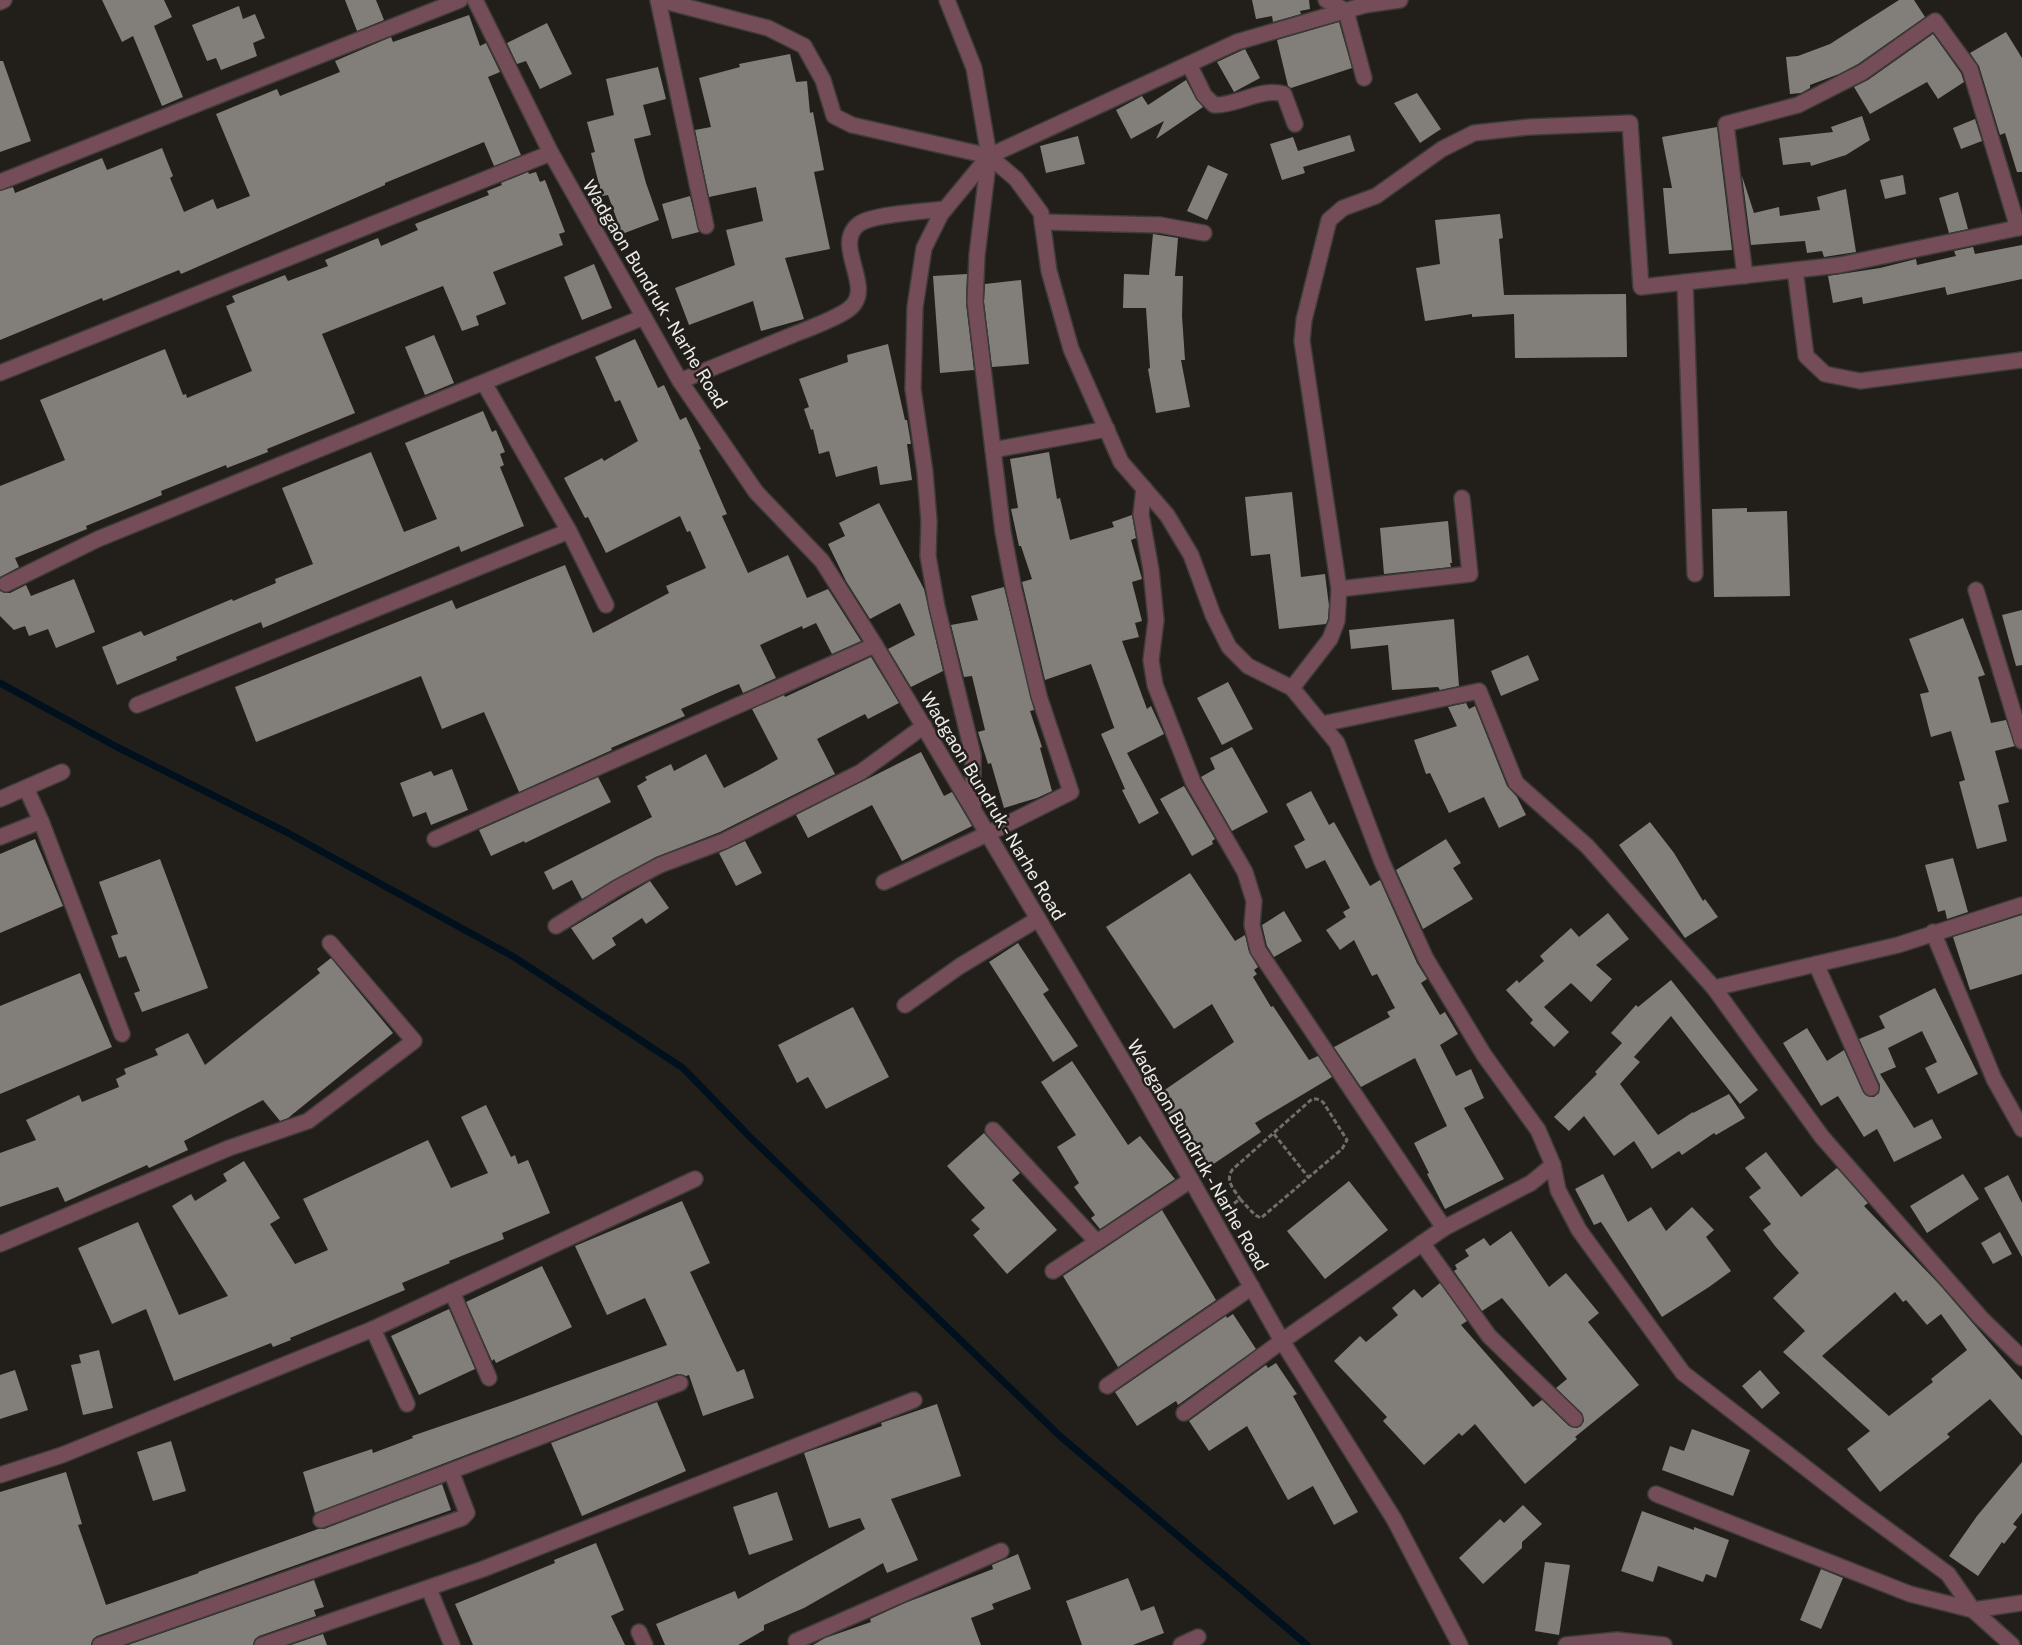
<svg xmlns="http://www.w3.org/2000/svg" width="2022" height="1645" viewBox="0 0 2022 1645" font-family="'Public Sans',sans-serif">
<rect width="100%" height="100%" fill="#221f1b"/>
<g fill="none" stroke-linecap="round" stroke-linejoin="round">
<path stroke="#00111d" stroke-width="7" d="M0,683l117,64 171,86 226,124 169,111 66,68 312,301 246,208"/>
</g>
<g fill="#827f7a" fill-rule="evenodd">
<path d="M102,0h62l8,17 -18,9 29,71 -21,9 -29,-70 -11,6z"/>
<path d="M345,0h31l8,20 -27,11z"/>
<path d="M1252,0h57l1,9 -10,2 1,3 -28,8 -1,-6 -16,3z"/>
<path d="M1899,0h15l11,17 -67,47 -19,10 -29,11v3l-9,5 -11,1 -4,-37 12,-1 32,-12z"/>
<path d="M239,6l4,13 12,-5 10,24 -12,5 4,13 -36,14 -5,-12 -9,3 -15,-36z"/>
<path d="M469,15l11,31 6,-3 14,29 -12,5 33,78 -27,11 -10,-24 -99,41v2l-204,89 -2,-4 -76,31 -1,-3 -102,42v-149l13,-4 2,6 87,-35 5,12 55,-22 11,28 -3,2 14,34 29,-13 4,10 33,-13 -34,-82 61,-25 3,7 60,-24 -5,-11 56,-24 2,5z"/>
<path d="M1339,22l13,46 -61,20 -3,-2 -11,-46z"/>
<path d="M547,23l25,51 -32,15 -14,-28 -9,3 -10,-21z"/>
<path d="M2006,32l16,26v114h-5l-12,-39 -5,2 -21,-69 -9,-13z"/>
<path d="M1933,34l28,39 3,9 -26,17 -11,-17 -57,32 -16,-27 14,-7z"/>
<path d="M1245,49l15,29 -26,14 -17,-30z"/>
<path d="M790,54l6,28 11,-1 3,32 3,-1 11,58 -10,2 16,77 -45,9 19,61 -43,12 -8,-30 -64,24 -14,-37 60,-23 -9,-35 37,-9 -7,-34 -47,10 -14,-67 16,-3 -12,-49 41,-11 -1,-3z"/>
<path d="M0,61h3l28,80 -31,11z"/>
<path d="M658,67l8,32 -23,6 8,30 -17,4 12,44 13,37 -37,14 -14,-39 -6,1 -11,-43 4,-1 -8,-30 27,-7 -8,-36z"/>
<path d="M1186,80l10,19 7,8 -47,32 8,-18 -33,18 -15,-29 26,-14 6,9z"/>
<path d="M1417,93l24,36 -21,14 -26,-40z"/>
<path d="M1862,116l8,24 -24,15 -35,11 -1,-4 -27,3 -4,-27 54,-6 -2,-5z"/>
<path d="M1975,119l7,22 -21,8 -8,-21z"/>
<path d="M1717,127l15,123 -63,4 -6,-66h9l-10,-51z"/>
<path d="M1350,135l5,16 -52,16 2,6 -23,7 -12,-36 23,-7 5,14z"/>
<path d="M1078,136l7,28 -39,9 -6,-27z"/>
<path d="M1208,165l20,9 -21,46 -20,-9z"/>
<path d="M528,172l1,2 7,-2 4,10 5,-2 20,52 -6,2 4,11 -70,27 13,32 -30,12 3,9 -17,6 -19,-45 -121,48 33,79 -88,36 1,3 -41,16 -1,-3 -65,26 1,4 -76,31 1,3 -72,29 4,9 -19,10v-91l65,-26 -25,-60 125,-51 18,46 3,-1 1,4 65,-27 -26,-65 9,-4 -3,-6 53,-21 3,6 40,-15 -3,-6 53,-22 3,8 37,-16 -3,-6 74,-29 -2,-4 15,-6 -1,-2z"/>
<path d="M1903,175l3,19 -21,5 -5,-19z"/>
<path d="M1742,176l12,37 25,-6 1,9 40,-6 -3,-13 29,-8 10,63 -32,5 -2,-6 -15,2 -2,-12 -54,4z"/>
<path d="M1958,192l10,37 -19,4 -10,-35z"/>
<path d="M690,196l9,36 -27,7 -10,-35z"/>
<path d="M1500,214l3,24 -4,1 5,56 122,-1 1,63 -112,1 -1,-44 -42,3v-3l-47,7 -9,-53 24,-4 -5,-44z"/>
<path d="M1153,234l25,4 -3,38h8l-1,40 3,44h-4l9,47 -34,6 -8,-44 2,-1 -4,-60h-23l1,-34 25,1z"/>
<path d="M2022,245v34l-75,16 -2,-8 -82,17 -1,-7 -29,6 -5,-27 52,-8 36,-9 1,6 39,-9 -2,-5 19,-4 2,7z"/>
<path d="M594,264l18,44 -30,12 -18,-43z"/>
<path d="M967,274l-1,29 8,67 -34,3 -7,-97z"/>
<path d="M1021,280l8,84 -37,3 -8,-65 1,-18z"/>
<path d="M434,335l20,48 -29,12 -20,-48z"/>
<path d="M635,339l23,49 6,-3 16,35 6,-3 15,32 -2,1 28,64 -5,2 26,57 40,-18 19,43 21,-9 33,52 -29,13 -16,-31 -13,6 -1,-3 -42,19 16,33 -33,15 -4,-9 -15,6 -43,19 4,7 -74,32 1,2 -93,42 -35,-80 -42,17 -21,-53 -165,66 -21,-55 217,-87 4,9 109,-44 28,68 76,-40 -3,-7 40,-18 -16,-37 -3,1 -7,-16 -74,37 -18,-36 -3,1 -21,-40 38,-20 2,3 34,-20 -18,-41 -5,2 -20,-45z"/>
<path d="M888,344l17,76h2l4,24h-4l5,36 -32,5 -3,-19 -41,11 -7,-26 -10,3 -6,-25 -2,1 -7,-21 5,-2 -10,-28 49,-17 -1,-7z"/>
<path d="M483,411l9,21 4,-2 9,22 -5,2 4,11 -4,2 24,59 -63,26 -2,-6 -196,82 -2,-6 -85,35 1,3 -60,25 -15,-38 39,-16 3,5 88,-37 1,2 43,-18 -1,-4 38,-15 -31,-76 89,-36 33,80 33,-13 -32,-76z"/>
<path d="M1049,452l8,47 3,-1 10,42 44,-13 -2,-5 20,-7 4,23 -5,2 11,39 -10,3 10,39 -7,2 4,14 -17,4 25,68 4,-3 13,28 -37,19 32,60 -20,11 -17,-34 3,-1 -24,-55 13,-6 1,2 -24,-66 -46,16 -23,-98 10,-3 -11,-33h-2l-8,-37 7,-1 -8,-49z"/>
<path d="M1292,492l9,85 24,-3 4,32 -1,13 -2,5 -47,5 -9,-75 -19,2 -6,-59z"/>
<path d="M879,503l45,86 19,82 -32,16 -23,-38 27,-14 -15,-32 -30,16 -24,-38 -18,-37 17,-8 -6,-13z"/>
<path d="M1747,508v4l40,-1 3,85 -76,1 -2,-88z"/>
<path d="M1448,521l4,42h-2l1,4 -67,7 -4,-46z"/>
<path d="M74,579l21,53 -39,16 -8,-19 -19,7 -4,-10 -11,4 -14,-14v-25l5,2h5l16,-8 5,11z"/>
<path d="M1004,587l30,123 -4,1 12,36 -2,1 12,43 -15,7 -33,10 -13,-45 -3,1 -10,-32 7,-2 -13,-54 -8,1 -13,-52 27,-5 -7,-24z"/>
<path d="M2022,610v55l-6,1 -14,-51z"/>
<path d="M1963,618l22,57 -7,2 13,46 15,-3 9,26 -20,5 14,51 -11,3 9,36 -30,8 -18,-67 6,-2 -14,-49 -20,6 -11,-43 9,-2 -20,-53z"/>
<path d="M1454,619l5,67 -19,4 -2,-3 -46,3 -4,-45 -37,4 -2,-19z"/>
<path d="M1528,655l11,25 -38,16 -10,-25z"/>
<path d="M871,657l28,46 -31,16 -3,-5 -48,25 18,35 -115,58 -64,25 -74,42 -10,-19 -19,10 -9,-18 108,-55 -15,-31 10,-6 -2,-3 26,-13 3,7 32,-17 18,34 33,-17 21,-12 -26,-50 32,-14 1,2z"/>
<path d="M1228,682l25,47 -31,16 -25,-47z"/>
<path d="M1466,703l3,6 6,-3 32,80 10,11 9,18 -27,13 -15,-31 -35,16 -19,-40 -4,1 -12,-34 43,-14 -9,-19z"/>
<path d="M1232,747l36,65 -36,19 -31,-54 14,-8 -5,-11z"/>
<path d="M921,752l23,44 8,-4 20,34 -70,35 -30,-56 -64,33 -12,-23z"/>
<path d="M452,769l16,41 -37,15 -5,-13 -13,5 -13,-34 31,-12 3,5z"/>
<path d="M598,777l13,25 -86,41 -1,-2 -33,15 -12,-26z"/>
<path d="M1184,786l31,53 -3,2 1,3 -21,12 -32,-57z"/>
<path d="M1311,791l18,34 5,-3 36,64 10,-6 37,83 10,16 -6,4 19,32 5,-3 13,22 -18,11 16,31 15,-7 13,29 -20,10 40,71 -59,30 -18,-35 2,-1 -15,-30 33,-17 -32,-68 -54,29 -27,-40 56,-30 -3,-5 8,-4 -18,-34 -5,2 -18,-36 -14,10 -14,-20 20,-13 -3,-5 7,-4 -25,-48 -19,9 -12,-23 11,-6 -19,-36z"/>
<path d="M1650,822l24,31 29,48 2,-2 13,18 -33,21 -66,-93z"/>
<path d="M35,839l28,67 -63,27v-79z"/>
<path d="M1446,839l15,24 -8,5 20,31 -50,30 -27,-59z"/>
<path d="M745,841l17,32 -26,13 -17,-33z"/>
<path d="M1953,858l15,54 -21,7 -2,-9 -7,2 -13,-47z"/>
<path d="M160,859l48,129 -66,24 -8,-19 6,-2 -14,-35 -7,2 -8,-22 7,-2 -19,-52z"/>
<path d="M1190,873l45,68 10,-6 4,17 9,15 -4,3 3,4 -4,3 18,30 2,-1 36,54 9,-4 14,21 -77,46 6,9 -55,37 -50,-73 78,-54 -22,-38 -38,25 -68,-102z"/>
<path d="M650,881l19,27 -23,16 -4,-6 -30,20 4,7 -23,15 -22,-32z"/>
<path d="M1284,911l18,30 -28,16 -7,-11 -5,-21z"/>
<path d="M1608,913l21,26 -33,26 16,14 -21,23 -20,-19 -27,24 25,25 -15,15 -24,-24 3,-3 -27,-30 11,-10 2,3 25,-22 -4,-5 31,-28 8,9z"/>
<path d="M2022,915v59l-52,16 -17,-53z"/>
<path d="M1018,943l31,47 -6,4 35,52 -25,16 -64,-100z"/>
<path d="M331,958l62,75 -105,85 -8,3 -17,-21 -79,41 4,9 -39,18 -2,-3 -82,37 -7,-15 -58,20v-54l36,-13 -10,-20 53,-25 3,7 37,-15 -3,-8 10,-5 -2,-5 34,-14 -3,-6 33,-16 17,32 115,-92 -3,-4z"/>
<path d="M80,973l32,74 -112,47v-88z"/>
<path d="M1671,980l87,110 -18,14 -69,-88 -37,41 6,5 -20,22 38,51 35,-23v1l36,-19 16,24 -29,17 -2,-2 -32,22 -3,-4 -27,18 -18,-28 -20,15 -30,-40 -15,15 -15,-14 43,-43 -2,-2 27,-29 -11,-10 25,-28 2,2z"/>
<path d="M1935,988l43,86 -40,20 -13,-26 12,-6 -15,-31 -34,17 8,19 -16,7 34,54 18,-9 10,19 -48,24 -17,-33 -13,8 -26,-41 -17,10 -38,-63 24,-15 20,33 17,-11 19,42 7,5h4l5,-4 1,-8 -21,-46 26,-11 -6,-12z"/>
<path d="M853,1007l36,70 -63,32 -18,-32 -11,6 -19,-38z"/>
<path d="M1072,1061l56,84 12,-9 35,43 -75,50 -9,-11 4,-3 -21,-28 5,-4 -22,-36 19,-12 -35,-53z"/>
<path d="M486,1105l25,52 4,-2 3,9 10,-4 22,53 -48,20 2,6 -55,22 1,2 -48,20 3,7 -115,48 1,2 -18,7 -2,-4 -97,38 -28,-72 -34,15 -34,-76 60,-26 41,93 49,-19 -56,-90 19,-12 4,7 32,-20 -4,-7 21,-13 36,57 -10,6 25,40 33,-14 -25,-51 125,-59 23,48 37,-15 -27,-56z"/>
<path d="M984,1133l36,40 -8,7 45,50 -50,44 -34,-39 7,-6 -9,-9 14,-12 -38,-42z"/>
<path d="M1766,1152l35,45 36,-29 31,35 -4,3 75,78 83,96v56l-32,-37 -43,35 3,3 -70,55 -33,-43 23,-18 -87,-79 22,-21 -32,-33 26,-25 -24,-27 -12,-16 8,-6 -22,-27 12,-9 -16,-20zM1895,1292l8,10 3,-2 21,25 14,-11 26,36 -36,29 2,3 -44,34 -67,-60z"/>
<path d="M1603,1174l25,48 23,-15 15,24 26,-24 22,23 -8,7 25,34 -22,16 -47,30 -61,-95 -7,3 -19,-36z"/>
<path d="M1963,1174l16,25 -52,34 -17,-27z"/>
<path d="M2008,1175l14,28v54l-38,-69z"/>
<path d="M1349,1181l39,49 -63,49 -38,-48z"/>
<path d="M682,1201l28,62 -20,9 47,100 7,-3 10,29 -51,18 -14,-41 -3,1 -9,-2 -362,139 -12,-41 69,-23 1,4 40,-15 -1,-2 96,-33 159,-58 -22,-47 -38,17 -32,-69z"/>
<path d="M1162,1210l54,90 -98,67 -55,-91z"/>
<path d="M1511,1231l38,56 17,-14 33,40 -11,9 51,63 -64,52 2,2 -52,45 -50,-60 -13,12 -3,-3 -35,32 -41,-44 4,-4 -53,-56 26,-25 6,6 32,-27 -6,-7 22,-19 8,9 18,-15 27,38 -6,4 72,82 9,-7 27,26 8,2 4,-2 3,-5 -2,-8 -26,-25 11,-9 -38,-48 -27,-33 -20,13 -28,-40 3,-2 -2,-4 14,-9 -4,-6 19,-12 6,8z"/>
<path d="M2000,1232l12,22 -19,10 -12,-21z"/>
<path d="M542,1266l30,61 -76,36 -2,-4 -2,2 -26,-59z"/>
<path d="M449,1309l26,60 -56,26 -28,-59z"/>
<path d="M1233,1314l23,35 -78,56 -2,-4 -39,25 -22,-34 111,-76 1,2z"/>
<path d="M99,1350l14,58 -30,7 -12,-50 10,-2 -2,-8z"/>
<path d="M1276,1363l21,31 -4,2 65,116 -24,13 -21,-39 -25,14 -41,-74 -38,25 -20,-30 77,-56 2,3z"/>
<path d="M15,1370l13,40 -28,9v-44z"/>
<path d="M1760,1370l20,23 -18,16 -20,-23z"/>
<path d="M657,1402l29,69 -104,45 -31,-73z"/>
<path d="M937,1404l24,72 -70,23 27,61 -31,13 -4,-10 -79,45 -40,17v5l-26,15h-73l-9,-21 79,-33 3,8 127,-70 -5,-11 -31,10 -25,-75 78,-27 -1,-3z"/>
<path d="M1692,1429l58,21 -17,46 -71,-26 8,-24 14,5z"/>
<path d="M171,1441l15,50 -33,10 -16,-49z"/>
<path d="M2022,1462v51l-9,11 4,3 -13,17 -2,-2 -24,34 -29,-20 28,-40z"/>
<path d="M66,1472l16,52 -4,1 28,80 93,-32 -1,-1 120,-43h6l118,-45 9,26 -354,126 -4,3 -2,6h-91v-153z"/>
<path d="M777,1492l16,48 -44,15 -16,-48z"/>
<path d="M1523,1505l19,19 -20,18v6l-39,36 -24,-26 41,-39 4,4z"/>
<path d="M1642,1511l52,19v-3l35,13 -13,38 -10,-4 -3,8 -45,-16 -5,16 -32,-11z"/>
<path d="M596,1543l28,67 -13,6 14,29h-152l-18,-41 100,-41 -1,-3z"/>
<path d="M1018,1554l13,35 -39,15 2,5 -23,9 10,27h-168l12,-7 46,-16 -1,-3 35,-16 88,-34 -1,-4z"/>
<path d="M1545,1562l25,3 -11,70 -24,-4z"/>
<path d="M1821,1569l22,9 -22,51 -21,-9z"/>
<path d="M1128,1578l13,33 13,-5 10,27 -31,12h-51l-16,-44z"/>
<path d="M314,1580l10,27 -10,3 2,6 -57,20 -4,3 -2,6h-125z"/>
<path d="M323,1634l4,11h-36z"/>
</g>
<g fill="none" stroke-linecap="round" stroke-linejoin="round">
<g stroke="#3e3c38" stroke-width="18">
<g id="minor">
<path d="M475,0l76,153 129,228 76,111 66,69 53,84 267,448 140,248 112,178 66,126"/>
<path d="M658,0l48,226"/>
<path d="M660,0l108,28 36,18 19,34 11,36 18,9 137,31 27,23 25,34 8,58 22,78 50,113 46,53 24,40 22,60 16,32 19,19 44,22 45,55 45,119 44,97 58,96 54,75 15,35 5,25 21,40 104,143 172,133 93,68 25,36 49,-7"/>
<path d="M1326,0l20,11 18,67"/>
<path d="M0,2l4,-2"/>
<path d="M1189,64l15,31 10,10c23,1 47,-18 70,-11l11,30"/>
<path d="M0,182l460,-182"/>
<path d="M1042,222l118,3 44,8"/>
<path d="M1795,270l11,86 19,18 35,7 162,-21"/>
<path d="M1745,276l-19,-152 72,-19 65,-33 72,-51 35,48 48,159"/>
<path d="M1685,282l10,292"/>
<path d="M0,373l551,-220"/>
<path d="M680,381c37,-15 73,-30 110,-45 15,-6 46,-17 59,-27 28,-21 -18,-64 10,-85 13,-10 68,-13 86,-15"/>
<path d="M484,383l85,148 37,74"/>
<path d="M993,450l114,-21"/>
<path d="M1144,488l-3,26 10,56 5,50 -5,40 4,25 38,97 52,90 9,29 -2,24 6,25 186,278"/>
<path d="M6,584l92,-45 546,-222"/>
<path d="M1339,589l131,-15 -8,-76"/>
<path d="M1976,590l46,151"/>
<path d="M1292,688l38,-49 7,-18 2,-32 -37,-248 2,-21 25,-100 14,-12 33,-12 66,-47 32,-16 55,-6 101,-4 11,164 199,-22 182,-38"/>
<path d="M137,705l432,-174"/>
<path d="M1322,724l157,-33 37,92 71,63 127,142 108,149 159,181 41,40"/>
<path d="M26,788l15,33"/>
<path d="M0,799l62,-27"/>
<path d="M973,807v-52l-36,-148 -9,-51 1,-35 -4,-49 -12,-83 2,-82 9,-59 17,-34 48,-58 248,-114 128,-37 35,-5"/>
<path d="M0,837l41,-16 81,213"/>
<path d="M435,839l440,-194"/>
<path d="M884,882l103,-48 84,-42 -32,-96 -25,-106 -11,-58 -28,-230 2,-47 12,-99 -15,-88 -27,-68"/>
<path d="M556,926l61,-38 43,-23 64,-24 137,-69 63,-46"/>
<path d="M1933,932l61,147 28,50"/>
<path d="M1816,964l55,124"/>
<path d="M1714,988l184,-43 124,-40"/>
<path d="M905,1005l55,-39 78,-47"/>
<path d="M993,1130l104,112"/>
<path d="M1422,1243l67,93 86,83"/>
<path d="M0,1244l229,-96 79,-27 106,-80 -84,-98"/>
<path d="M1053,1271l138,-91"/>
<path d="M452,1292l37,86"/>
<path d="M373,1329l34,75"/>
<path d="M1107,1386l145,-99"/>
<path d="M1184,1413l98,-72 162,-113 87,-45 22,-18"/>
<path d="M0,1475l62,-20 311,-126 322,-150"/>
<path d="M1656,1494l254,100 63,16 39,35"/>
<path d="M321,1520l130,-49"/>
<path d="M429,1589l23,56"/>
<path d="M639,1632l6,13"/>
<path d="M100,1645l362,-127 5,-5 -16,-42 229,-88"/>
<path d="M262,1645l221,-76 431,-169"/>
<path d="M798,1645l-2,-4 205,-90"/>
<path d="M1181,1645l17,-8"/>
<path d="M1566,1645l51,-5 47,5"/>
</g>
</g>
<g stroke="#706d6a" stroke-width="3" stroke-dasharray="5 2.5" stroke-linecap="butt">
<path d="M1274,1134l35,44"/>
<path d="M1228,1208l12,-9 15,16 6,3 81,-69 5,-9 -24,-38 -6,-3h-5l-79,70c-9,11 1,20 7,30"/>
</g>
<use href="#minor" stroke="#744d59" stroke-width="15"/>
</g>
<g text-anchor="middle" dominant-baseline="central" stroke-width="5" stroke-linejoin="round" paint-order="stroke">
<g font-size="18" fill="#ecebe8" stroke="#221f1b">
<text transform="translate(655 294) rotate(59)">Wadgaon Bundruk - Narhe Road</text>
<text transform="translate(993 806) rotate(59)">Wadgaon Bundruk - Narhe Road</text>
<text transform="translate(1198 1155) rotate(60)">Wadgaon Bundruk - Narhe Road</text>
</g>
</g>
</svg>
